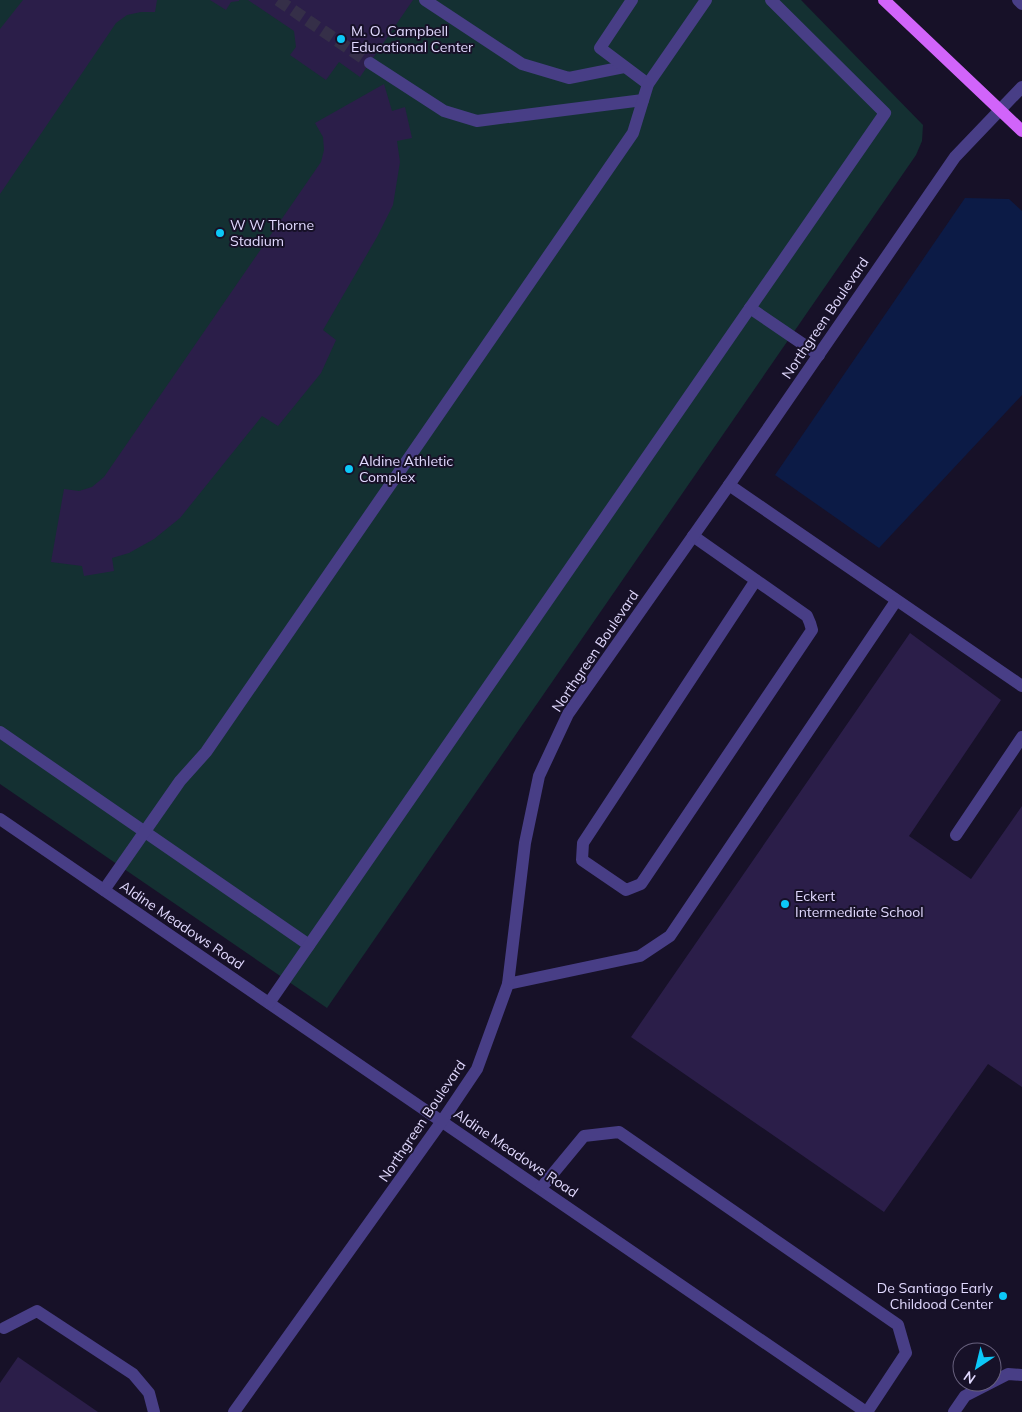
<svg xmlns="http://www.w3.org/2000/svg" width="1022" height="1412" viewBox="0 0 1022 1412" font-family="Mulish,sans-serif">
<rect width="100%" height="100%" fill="#171128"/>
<path fill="#143032" d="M0,0h801l122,125 -1,16 -6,14 -589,853 -327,-224z"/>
<path fill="#0c1b46" d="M965,198l44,1 13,12v184l-143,153 -104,-73z"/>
<g fill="#2b1e49">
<path d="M23,0h134l-2,12h-14l-14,3 -11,8 -116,171v-165z"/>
<path d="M210,0h29v1l-8,1 -5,8z"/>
<path d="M248,0h165l-53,77 -21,-15 -13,18 -36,-25 6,-8 -2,-16z"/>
<path d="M384,84l8,27 13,-4 7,31 -15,3 3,21 -7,43 -16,32 -54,93 13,10 -15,33 -43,53 -16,-10 -82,102 -26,21 -25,14 -17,5 2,13 -30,5 -2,-10 -31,-4 13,-73 15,2 13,-4 12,-10 217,-315 3,-12 -1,-13 -8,-14z"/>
<path d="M910,633l91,67 -92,136 62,43 51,-73v281l-34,-23 -104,148 -253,-175z"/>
<path d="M18,1357l80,55h-98v-29z"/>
</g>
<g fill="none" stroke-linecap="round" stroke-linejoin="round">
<path stroke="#352f48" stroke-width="12" stroke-dasharray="12 6" stroke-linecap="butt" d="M278,0l92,63"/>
<g stroke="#483e86" stroke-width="12">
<path d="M425,0l97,64 47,14 55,-11"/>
<path d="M632,0l-32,48 48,36"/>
<path d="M1018,0l4,4"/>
<path d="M370,63l74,48 33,10 166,-21"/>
<path d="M750,308l69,47"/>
<path d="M729,485l293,201"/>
<path d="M693,536l114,80 3,7 2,7 -171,254 -15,6 -44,-30 1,-17 173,-263"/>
<path d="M0,732l309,213"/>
<path d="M0,819l866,593"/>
<path d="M956,835l66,-98"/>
<path d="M104,890l76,-109 26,-29 427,-619 15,-49 58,-84"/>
<path d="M508,984l132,-28 30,-20 226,-335"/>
<path d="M269,1003l616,-890 -114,-113"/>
<path d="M541,1188l43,-52 35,-4 279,193 8,28 -39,59"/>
<path d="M4,1328l33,-17 96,63 16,19 5,19"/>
<path d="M234,1412l208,-291 35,-52 31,-85 17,-141 14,-67 29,-62 161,-229 226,-328 67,-70"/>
<path d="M954,1412l11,-16 43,-22 14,1"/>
</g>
<path stroke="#d164fa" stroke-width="12" d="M884,0l138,131"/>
</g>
<g fill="#0cc8f8" stroke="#171128" stroke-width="2">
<circle cx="341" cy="39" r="5"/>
<circle cx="220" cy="233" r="5"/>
<circle cx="349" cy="469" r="5"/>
<circle cx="785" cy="904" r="5"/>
<circle cx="1003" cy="1296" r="5"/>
</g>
<g text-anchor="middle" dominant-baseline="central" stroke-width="4" stroke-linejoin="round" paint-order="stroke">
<g font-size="14" fill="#e1d9fe" stroke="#171128" text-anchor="start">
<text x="351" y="31">M. O. Campbell<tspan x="351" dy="16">Educational Center</tspan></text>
<text x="230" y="225">W W Thorne<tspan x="230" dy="16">Stadium</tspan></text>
<text x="359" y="461">Aldine Athletic<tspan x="359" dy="16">Complex</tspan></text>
<text x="795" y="896">Eckert<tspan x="795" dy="16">Intermediate School</tspan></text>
<text x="993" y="1288" text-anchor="end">De Santiago Early<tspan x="993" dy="16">Childood Center</tspan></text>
</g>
<g font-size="14" fill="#e1d9fe" stroke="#171128">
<text transform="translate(825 318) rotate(-56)">Northgreen Boulevard</text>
<text transform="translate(595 651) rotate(-56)">Northgreen Boulevard</text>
<text transform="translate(182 925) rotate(34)">Aldine Meadows Road</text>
<text transform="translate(422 1121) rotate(-56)">Northgreen Boulevard</text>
<text transform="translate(516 1153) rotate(34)">Aldine Meadows Road</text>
</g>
</g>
<g transform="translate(977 1367) rotate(215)"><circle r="24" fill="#171128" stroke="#68617e"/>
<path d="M0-4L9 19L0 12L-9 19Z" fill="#0cc8f8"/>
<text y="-8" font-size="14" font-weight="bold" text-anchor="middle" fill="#e1d9fe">N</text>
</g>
</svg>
